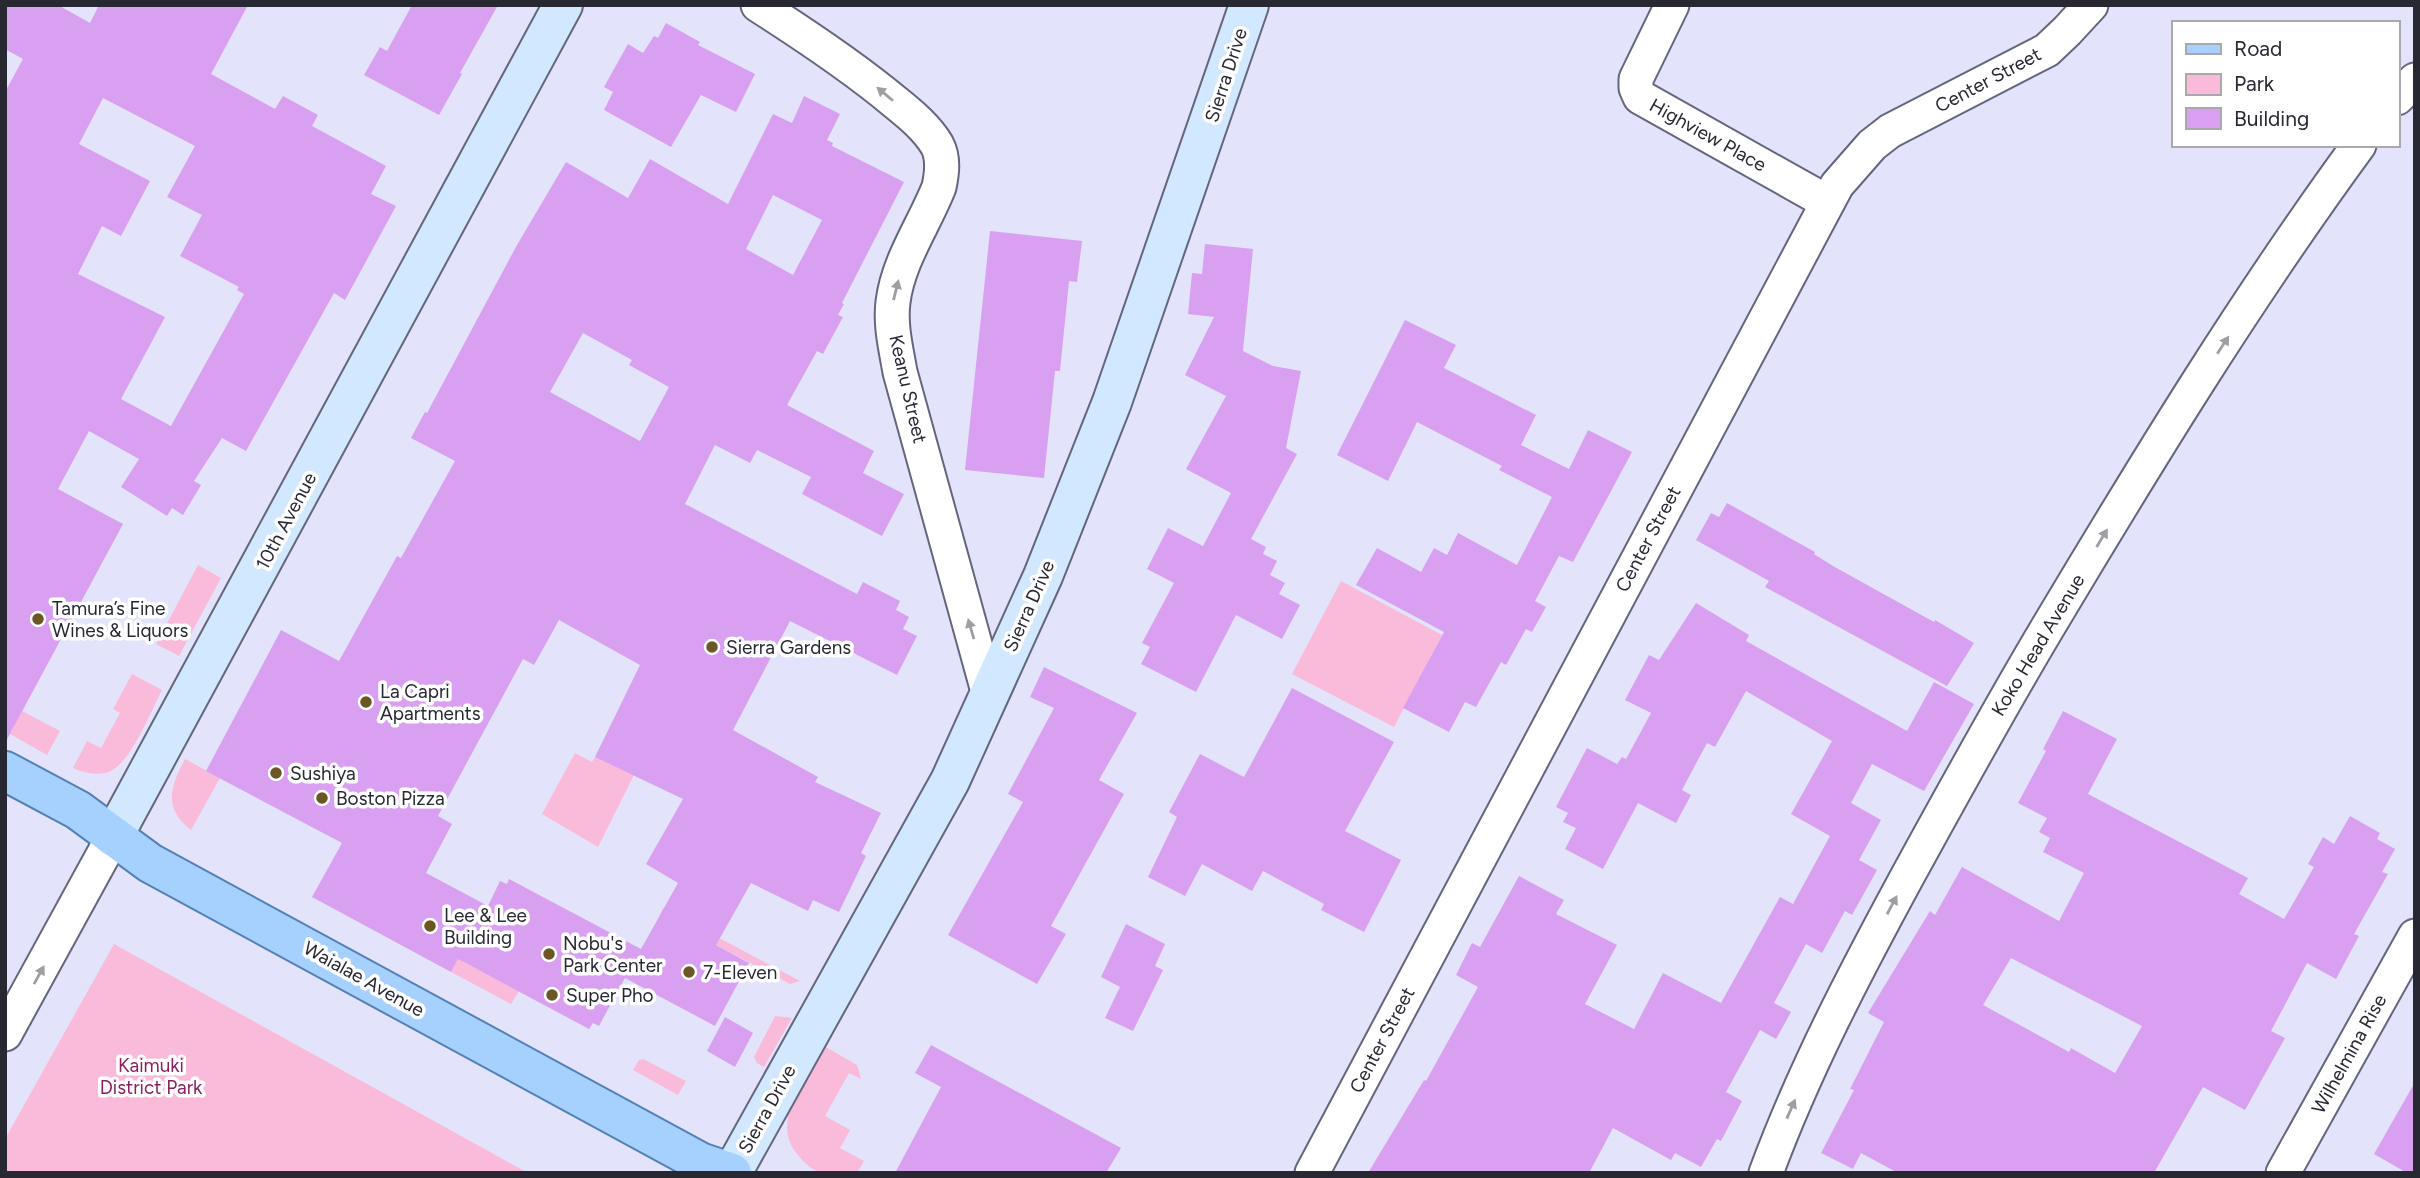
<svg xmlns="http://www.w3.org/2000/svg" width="2420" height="1178" viewBox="0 0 2420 1178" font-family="Figtree,sans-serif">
<rect width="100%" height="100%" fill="#e3e4fb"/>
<g fill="#f9bbd9">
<path d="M198,565l23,13 -42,78 -23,-12z"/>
<path d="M1341,581l101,54 -48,92 -102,-53z"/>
<path d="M132,674l30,16c-12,22 -32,78 -57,83 -11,2 -23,-1 -32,-5l14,-27 14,7 19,-35 -7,-4z"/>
<path d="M22,711l38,20 -13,24 -37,-21z"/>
<path d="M575,753l17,9 3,-5 39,18 -36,72 -56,-33z"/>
<path d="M185,759l35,19 -29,52c-28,-22 -21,-43 -6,-71z"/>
<path d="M663,908l137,73 -10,3 -130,-69z"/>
<path d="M114,944l414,229h-523v-34z"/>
<path d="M461,953l5,3 -3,6 56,29 -8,13 -60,-32z"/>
<path d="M775,1016l17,2 -28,49 -7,-4 -3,-6z"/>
<path d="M824,1046l33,19 4,14 -12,-6 -24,43 25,14 -10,18 24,13 -7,12c-11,0 -28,3 -38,-1 -8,-3 -16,-10 -21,-17 -29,-34 8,-78 26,-109z"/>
<path d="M643,1059l43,22 -8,14 -45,-25 6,-10z"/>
</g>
<g fill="#d99ff1" fill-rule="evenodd">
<path d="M5,5h53l32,18 9,-18h149l-37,69 64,35 8,-13 35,19 -6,11 74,40 -15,28 25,12 -51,94 -11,-7 -88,158 -24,-13 -28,43 7,4 -18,30 -11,-7 -5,8 -46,-29 18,-28 -50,-28 -31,58 65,35 -118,219v-651l18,-33 -18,-10zM103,98l92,48 -28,51 35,18 -22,41 59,31 -2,3 7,4 -73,132 -50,-27 44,-82 -87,-43 24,-48 19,10 29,-55 -71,-37z"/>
<path d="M412,5h86l-38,68 2,1 -23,41 -75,-40 16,-28 7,4z"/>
<path d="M666,23l34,19 -2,3 57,29 -19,38 -35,-17 -30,52 -67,-37 9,-18 -9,-5 24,-43 15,9 11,-17 4,2z"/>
<path d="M804,96l36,18 -13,26 6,3 -1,3 72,36 -62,121 2,1 -6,11 5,2 -20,37 -6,-3 -30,54 87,46 -11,22 41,21 -22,42 -80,-42 9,-17 -54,-27 -7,13 -35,-18 -30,59 172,90 6,-12 37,19 -4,9 13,7 -6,12 14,7 -20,39 -107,-54 -57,109 85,47 -3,5 66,31 -20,40 5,3 -27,56 -26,-12 -5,11 -57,-28 -35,62 33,18 -34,63 -90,-48 -26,48 -6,-3 -4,6 -131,-70 -7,13 -139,-75 30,-54 -136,-72 75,-141 58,31 58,-105 4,2 54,-97 -44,-23 14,-26 2,1 90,-168 49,-83 62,36 22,-39 78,45 45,-90 19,9zM773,195l49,25 -29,55 -47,-26zM583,333l49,27 -3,5 40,22 -29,54 -90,-49zM559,620l81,45 -45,92 88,42 -37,65 32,19 -37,66 -132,-70 -2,5 -7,-3 -12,25 -62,-33 26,-49 -14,-8 85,-157 11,6z"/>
<path d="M990,231l92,10 -5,41 -8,-1 -9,90h-5l-11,107 -79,-8z"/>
<path d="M1205,244l48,5 -10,102 30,15 28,5 -15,77 11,6 -46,85 15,8 -3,7 14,7 -7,14 15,8 -6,11 21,11 -18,34 -46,-24 -40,77 -55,-28 9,-17 -8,-4 32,-60 -27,-14 21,-41 35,18 28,-53 -45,-24 40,-73 -41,-21 29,-58 -26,-3 4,-41 10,1z"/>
<path d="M1405,320l51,25 -12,23 92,47 -15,30 48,24 19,-39 44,22 -59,110 -14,-6 -24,45 11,6 -14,25 -6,-3 -20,36 -5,-3 -25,45 -11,-5 -16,30 -46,-24 41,-76 -88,-47 21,-37 44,24 13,-24 13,7 11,-22 59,32 35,-68 -53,-27 3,-4 -85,-44 -29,59 -51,-26z"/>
<path d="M1727,503l88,49 -1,2 19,12 101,56 1,-2 39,23 -27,43 -182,-99 4,-6 -73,-41 15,-27 8,4z"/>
<path d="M1696,603l53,32 -3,6 161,90 27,-49 40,22 -50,87 -52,-27 -21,39 30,17 -22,40 18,10 -25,45 -7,-4 -23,42 -16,-9 -32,59 17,9 -15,27 -16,-9 -34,62 16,9 -21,40 -4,-2 -16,28 -26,-14 -4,7 -58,-32 -24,45h-221l56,-93 2,1 52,-94 -22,-12 16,-32 8,4 39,-71 45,24 -8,14 61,31 -32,59 49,25 29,-56 58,30 59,-106 13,7 37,-68 -39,-22 41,-73 -86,-50 -31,56 -8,-4 -25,47 9,5 -15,28 -38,-20 -35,66 -38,-20 11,-21 -13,-6 5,-9 -12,-6 31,-59 30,16 5,-7 4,2 25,-46 -26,-13 24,-45 10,5z"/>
<path d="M1044,667l93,46 -38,67 25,14 -73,132 15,8 -29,50 -89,-49 75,-133 -15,-8 46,-86 -24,-11z"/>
<path d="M1292,688l102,54 -49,89 56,29 -37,72 -43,-22 3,-6 -61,-33 -11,20 -50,-27 -17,32 -37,-19 29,-60 -8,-5 31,-58 44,23z"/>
<path d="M2063,711l54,28 -29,55 160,84 -9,16 45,25 30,-52 -6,-3 15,-27 11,7 16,-28 30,17 -3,6 18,10 -13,23 6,2 -34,60 5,2 -23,43 -29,-16 -36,68 14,7 -40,72 -42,-23 -49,86h-256l-37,-20 -8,16 -32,-16 33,-63 -4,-1 34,-67 -16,-9 62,-102 5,4 27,-48 97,54 25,-48 -41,-21 7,-14 -11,-6 8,-14 -29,-15 28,-52 -3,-2zM2011,958l131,68 -27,47 -44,-25 -2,4 -86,-47z"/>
<path d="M1126,924l39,20 -10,22 8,4 -30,61 -28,-13 15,-31 -19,-10z"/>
<path d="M725,1017l28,16 -18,34 -28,-16z"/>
<path d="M931,1045l190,103 -15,25h-211l46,-86 -26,-14z"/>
<path d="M2415,1082v91h-8l-33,-19z"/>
</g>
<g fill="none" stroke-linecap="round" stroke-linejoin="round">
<g stroke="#64657e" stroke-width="37">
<g id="street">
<path d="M758,5c47,30 94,61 137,97 15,12 32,26 42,43 7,13 5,28 2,42 -15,38 -41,74 -46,115 -3,23 3,47 7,70l89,323"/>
<path d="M1672,5l-36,74v9l4,9 187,105"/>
<path d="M2397,98l18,-18"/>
<path d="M5,1034l108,-197"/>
<path d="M1312,1173l525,-988 35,-40 18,-14 157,-81 20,-19 24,-26"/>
<path d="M1766,1173c38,-103 89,-200 141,-296 46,-84 92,-168 141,-250 98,-164 198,-328 311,-482"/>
<path d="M2283,1173l132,-237"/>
</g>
</g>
<g stroke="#64657e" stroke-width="42">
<g id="secondary">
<path d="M113,837l450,-832"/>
<path d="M732,1173l218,-392 93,-205 69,-174 137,-397"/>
</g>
</g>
<g stroke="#5381b6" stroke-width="42">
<path id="primary" d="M5,771l73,39 72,53 550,299 32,11"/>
</g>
<use href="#street" stroke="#fff" stroke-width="33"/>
<use href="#secondary" stroke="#d2e8fe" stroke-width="38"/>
<use href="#primary" stroke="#a6d0fe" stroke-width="38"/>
</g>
<defs><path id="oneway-solid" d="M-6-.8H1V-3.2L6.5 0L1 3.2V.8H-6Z" transform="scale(1.75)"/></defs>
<g fill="#9e9ea3">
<use href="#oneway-solid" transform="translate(885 94) rotate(-140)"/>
<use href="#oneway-solid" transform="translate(896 290) rotate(-76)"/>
<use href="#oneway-solid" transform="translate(2223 345) rotate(-57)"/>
<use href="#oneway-solid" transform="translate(2102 538) rotate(-59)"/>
<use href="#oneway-solid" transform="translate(971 629) rotate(-106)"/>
<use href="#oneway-solid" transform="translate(1892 905) rotate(-62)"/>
<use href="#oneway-solid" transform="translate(39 975) rotate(-61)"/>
<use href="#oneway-solid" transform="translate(1791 1109) rotate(-66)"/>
</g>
<g fill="#6c5625" stroke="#fff" stroke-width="2.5">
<circle cx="38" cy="619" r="7"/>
<circle cx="712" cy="647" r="7"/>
<circle cx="366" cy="702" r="7"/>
<circle cx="276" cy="773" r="7"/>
<circle cx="322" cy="798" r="7"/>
<circle cx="430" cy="926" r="7"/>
<circle cx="549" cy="954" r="7"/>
<circle cx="689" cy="972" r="7"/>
<circle cx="552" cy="995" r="7"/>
</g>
<g text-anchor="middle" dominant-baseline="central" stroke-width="7" stroke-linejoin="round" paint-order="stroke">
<g font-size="19" fill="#272832" stroke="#fff">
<text transform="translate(1226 75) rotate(-72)">Sierra Drive</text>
<text transform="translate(1988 80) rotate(-28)">Center Street</text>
<text transform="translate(1708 135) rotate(29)">Highview Place</text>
<text transform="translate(908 389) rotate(77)">Keanu Street</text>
<text transform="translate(286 521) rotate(-62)">10th Avenue</text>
<text transform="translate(1648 539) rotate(-62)">Center Street</text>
<text transform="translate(1029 606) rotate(-66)">Sierra Drive</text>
<text transform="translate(2038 645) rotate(-59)">Koko Head Avenue</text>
<text transform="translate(364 979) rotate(29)">Waialae Avenue</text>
<text transform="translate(1382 1040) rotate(-62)">Center Street</text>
<text transform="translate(2349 1054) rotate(-61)">Wilhelmina Rise</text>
<text transform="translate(767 1109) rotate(-61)">Sierra Drive</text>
</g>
<g font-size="19" fill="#272832" stroke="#fff" text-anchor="start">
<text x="52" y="608">Tamura’s Fine<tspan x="52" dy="22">Wines &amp; Liquors</tspan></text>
<text x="726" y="647">Sierra Gardens</text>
<text x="380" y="691">La Capri<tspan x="380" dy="22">Apartments</tspan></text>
<text x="290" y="773">Sushiya</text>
<text x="336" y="798">Boston Pizza</text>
<text x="444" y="915">Lee &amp; Lee<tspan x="444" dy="22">Building</tspan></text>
<text x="563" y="943">Nobu's<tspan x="563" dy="22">Park Center</tspan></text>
<text x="703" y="972">7-Eleven</text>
<text x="566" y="995">Super Pho</text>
</g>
<g font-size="19" fill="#8b1f62" stroke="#fff">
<text x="151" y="1065">Kaimuki<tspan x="151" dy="22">District Park</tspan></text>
</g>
</g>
<rect width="2420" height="1178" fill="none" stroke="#272832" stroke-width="14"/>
<rect x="2172" y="21" width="228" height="126" fill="#ffffff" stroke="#a9a9ad" stroke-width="2"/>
<rect x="2186" y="44" width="35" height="10" fill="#a6d0fe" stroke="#a9a9ad" stroke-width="2"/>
<text x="2234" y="56" font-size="21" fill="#272832">Road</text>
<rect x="2186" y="74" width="35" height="21" fill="#f9bbd9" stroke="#a9a9ad" stroke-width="2"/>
<text x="2234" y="91" font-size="21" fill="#272832">Park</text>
<rect x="2186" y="108" width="35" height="21" fill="#d99ff1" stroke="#a9a9ad" stroke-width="2"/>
<text x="2234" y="126" font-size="21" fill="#272832">Building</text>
</svg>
